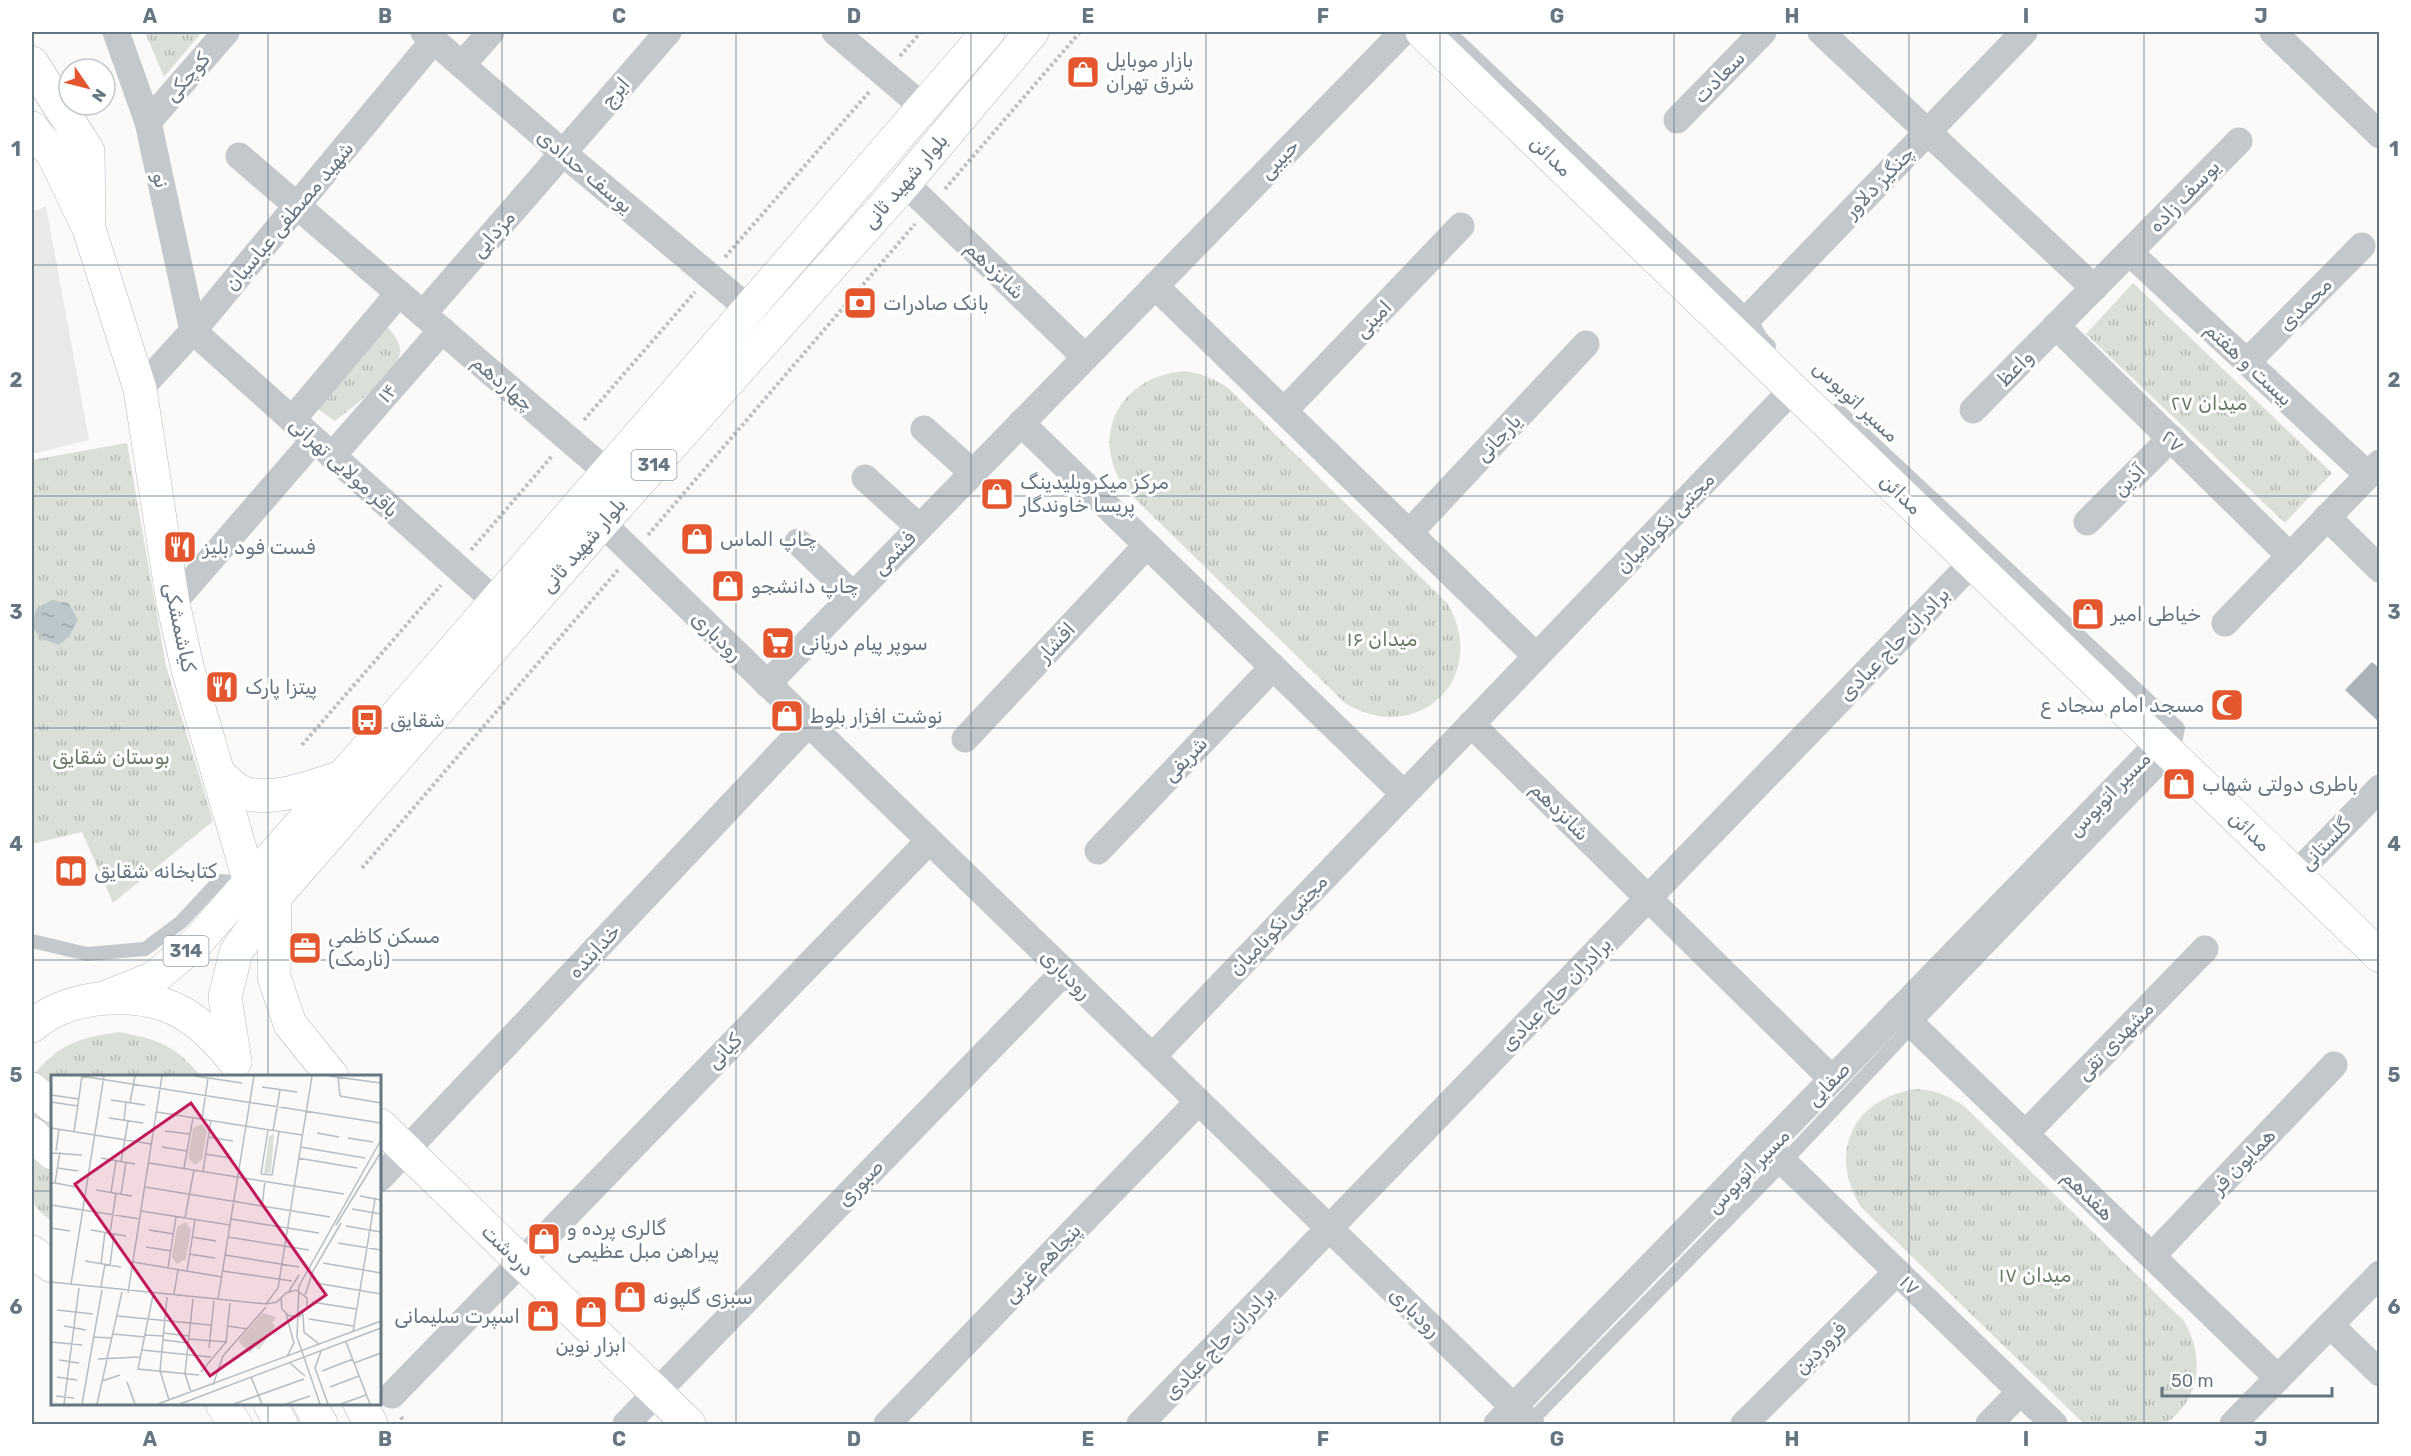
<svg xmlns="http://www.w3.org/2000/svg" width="2411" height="1456" viewBox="0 0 2411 1456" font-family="Rubik,Vazirmatn,sans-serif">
<defs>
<pattern id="grass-tufts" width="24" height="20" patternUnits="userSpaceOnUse" patternTransform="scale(1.5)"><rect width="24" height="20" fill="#dadfd7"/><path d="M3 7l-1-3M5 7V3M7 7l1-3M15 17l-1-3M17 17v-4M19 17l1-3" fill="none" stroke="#b4b9b4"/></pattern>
<pattern id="water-ripples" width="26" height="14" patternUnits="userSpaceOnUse" patternTransform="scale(1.5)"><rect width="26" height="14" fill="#bbc7cb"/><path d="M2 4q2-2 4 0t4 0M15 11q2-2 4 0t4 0" fill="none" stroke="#9ca6aa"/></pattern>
</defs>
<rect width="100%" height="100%" fill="#fafaf8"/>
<path fill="#e8e9e9" d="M46,206l43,234 -57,14v-242z"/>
<g fill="url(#grass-tufts)">
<path d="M145,32h57l-38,45z"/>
<path d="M2133,283l199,190 -47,50 -199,-189z"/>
<path d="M387,326c6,8 13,15 13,25 0,20 -49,58 -65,70l-17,-12z"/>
<path d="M1183,371c17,2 30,7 45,17l219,215c44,73 -28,145 -102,100l-220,-214c-36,-54 -6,-111 58,-118z"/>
<path d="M127,443l39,223 47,155 -100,82 -31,-71 -50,12v-384z"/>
<path d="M119,1032c41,8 54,12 82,44h-149v146l-15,-13 -5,-8v-125c30,-33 43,-37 87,-44z"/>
<path d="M1919,1089c18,2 30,7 45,17l220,215c21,35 17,80 -20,103h-77l-6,-3 -220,-214c-35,-55 -6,-112 58,-118z"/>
</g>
<path fill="url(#water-ripples)" d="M52,600l16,3 10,16 -8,17 -11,9 -18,-7 -9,-11 4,-18z"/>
<path fill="#aab3b9" d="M2372,662l8,7v54l-35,-33z"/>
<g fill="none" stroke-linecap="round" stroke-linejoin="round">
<g stroke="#b3babf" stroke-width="34">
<g id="secondary">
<path d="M1422,32l958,924"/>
<path d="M32,63l56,88 1,67"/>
<path d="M32,128l22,28 35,73 51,160 33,214 15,67 62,213"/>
<path d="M218,773c7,6 17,17 26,20 31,9 69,-7 98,-16"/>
<path d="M275,897l-1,80 16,47 42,52"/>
<path d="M380,1125l309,299"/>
</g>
</g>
<g stroke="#b5babe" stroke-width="34">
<g id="primary">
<path d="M106,997l48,-19 43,-36 234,-266 557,-644"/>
<path d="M32,1026c36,-32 106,-37 149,-14 22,13 39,30 54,50"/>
<path d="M235,1061l-10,-64 11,-45 39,-55 327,-374 303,-340 127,-151"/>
<path d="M32,1252l20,14"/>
</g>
</g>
<g stroke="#b4b9bd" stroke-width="34">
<g id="trunk">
<path d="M32,1089l20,17"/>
<path d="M32,1134l20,19"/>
<path d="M222,1404l13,20"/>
<path d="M270,1404l11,20"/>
<path d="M310,1404l11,20"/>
<path d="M360,1404l11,20"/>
</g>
</g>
<g stroke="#bbbfc2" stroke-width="4" stroke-dasharray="3 3" stroke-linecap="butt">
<path d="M900,56l21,-24"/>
<path d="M945,189l135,-157"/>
<path d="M725,257l145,-166"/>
<path d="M584,420l111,-128"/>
<path d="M648,535l267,-311"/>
<path d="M471,550l82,-95"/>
<path d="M302,745l139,-160"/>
<path d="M362,868l256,-298"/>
<path d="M401,1417l4,7"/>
</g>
<g stroke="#c3c8cc" stroke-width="14">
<path d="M1449,32l300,285 12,21 8,8"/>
<path d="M32,941l55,13 58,-5 36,-27 38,-41 26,2"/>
<path d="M1528,1424l256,-262 129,-137 259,-269 6,-28 -340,-318"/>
</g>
<g stroke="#c3c8cc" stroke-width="27">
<path d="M116,32l32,90 45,209 302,270"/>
<path d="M424,32l139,121 186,156"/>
<path d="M835,32l87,74"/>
<path d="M1821,32l273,256"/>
<path d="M2273,32l107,103"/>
<path d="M462,65l29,-33"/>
<path d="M1677,120l86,-88"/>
<path d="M148,122l78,-90"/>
<path d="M239,156l368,316"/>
<path d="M905,183l180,174"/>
<path d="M2129,252l239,223"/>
<path d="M1155,286l381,370"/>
<path d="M423,314l245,-282"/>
<path d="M2056,326l234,230"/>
<path d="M1734,333l290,-301"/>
<path d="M2247,362l115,-116"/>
<path d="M140,389l53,-58 241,-291"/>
<path d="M1973,410l266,-269"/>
<path d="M1284,411l177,-185"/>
<path d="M292,420l107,-127"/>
<path d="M1021,423l383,371"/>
<path d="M924,429l49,44"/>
<path d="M332,456l110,-126"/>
<path d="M865,478l54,49"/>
<path d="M2327,517l53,52"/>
<path d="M2087,522l84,-84"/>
<path d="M602,523l929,901"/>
<path d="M1409,533l177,-189"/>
<path d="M798,542l55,53"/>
<path d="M173,603l141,-163"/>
<path d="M2225,623l155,-160"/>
<path d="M767,684l636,-652"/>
<path d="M1471,724l361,355"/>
<path d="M965,739l182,-194"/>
<path d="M1098,851l175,-184"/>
<path d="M2295,875l85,-87"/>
<path d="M1898,1011l380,367"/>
<path d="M1152,1057l641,-668"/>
<path d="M2025,1134l180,-185"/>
<path d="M1767,1146l287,278"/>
<path d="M380,1178l428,-454"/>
<path d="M2152,1256l182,-191"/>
<path d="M2330,1325l50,48"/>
<path d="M392,1395l537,-554"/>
<path d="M626,1424l438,-452"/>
<path d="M887,1424l311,-322"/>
<path d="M1140,1424l832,-861"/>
<path d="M1497,1424l662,-681"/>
<path d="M1744,1424l153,-152"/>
<path d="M1989,1424l31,-32"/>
<path d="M2233,1424l147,-150"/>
</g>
<use href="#secondary" stroke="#fff" stroke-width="33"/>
<use href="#primary" stroke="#fff" stroke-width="33"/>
<use href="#trunk" stroke="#fff" stroke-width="33"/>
</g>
<path fill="none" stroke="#657683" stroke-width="1.5" stroke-opacity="0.55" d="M268,32v1044M502,32v1392M736,32v1392M971,32v1392M1206,32v1392M1440,32v1392M1674,32v1392M1909,32v1392M2144,32v1392M32,265h2348M32,496h2348M32,728h2348M32,960h2348M32,1191h20M380,1191h2000M268,1404v20"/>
<defs>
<g id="shop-square" transform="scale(1.725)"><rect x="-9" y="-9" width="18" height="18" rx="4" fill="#e4572e" stroke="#fff"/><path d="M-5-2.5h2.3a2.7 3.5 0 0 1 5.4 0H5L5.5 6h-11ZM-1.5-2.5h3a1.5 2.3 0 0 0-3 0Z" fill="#fff"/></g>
<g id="bank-square" transform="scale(1.725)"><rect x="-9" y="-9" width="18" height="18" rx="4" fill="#e4572e" stroke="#fff"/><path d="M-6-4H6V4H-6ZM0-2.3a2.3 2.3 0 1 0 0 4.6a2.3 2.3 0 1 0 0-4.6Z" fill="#fff"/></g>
<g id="restaurant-square" transform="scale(1.725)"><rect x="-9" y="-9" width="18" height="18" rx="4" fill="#e4572e" stroke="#fff"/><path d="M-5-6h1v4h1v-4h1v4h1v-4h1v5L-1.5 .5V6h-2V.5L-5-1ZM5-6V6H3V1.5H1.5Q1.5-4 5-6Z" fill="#fff"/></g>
<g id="supermarket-square" transform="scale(1.725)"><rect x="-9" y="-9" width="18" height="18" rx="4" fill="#e4572e" stroke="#fff"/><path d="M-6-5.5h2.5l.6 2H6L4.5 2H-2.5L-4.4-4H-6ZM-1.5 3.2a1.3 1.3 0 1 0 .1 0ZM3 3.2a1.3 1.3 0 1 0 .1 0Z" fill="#fff"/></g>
<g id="mosque-square" transform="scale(1.725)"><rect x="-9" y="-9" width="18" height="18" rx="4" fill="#e4572e" stroke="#fff"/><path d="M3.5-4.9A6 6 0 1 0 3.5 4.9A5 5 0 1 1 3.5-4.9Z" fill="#fff"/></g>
<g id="bus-square" transform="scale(1.725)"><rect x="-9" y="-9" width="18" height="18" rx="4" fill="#e4572e" stroke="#fff"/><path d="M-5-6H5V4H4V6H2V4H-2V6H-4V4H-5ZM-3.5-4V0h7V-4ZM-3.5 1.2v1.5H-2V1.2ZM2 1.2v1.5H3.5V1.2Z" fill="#fff"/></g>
<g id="library-square" transform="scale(1.725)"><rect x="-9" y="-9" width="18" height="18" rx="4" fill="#e4572e" stroke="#fff"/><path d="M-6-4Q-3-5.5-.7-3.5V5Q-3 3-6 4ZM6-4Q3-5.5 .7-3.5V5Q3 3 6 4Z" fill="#fff"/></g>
<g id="office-square" transform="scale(1.725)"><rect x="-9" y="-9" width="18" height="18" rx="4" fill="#e4572e" stroke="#fff"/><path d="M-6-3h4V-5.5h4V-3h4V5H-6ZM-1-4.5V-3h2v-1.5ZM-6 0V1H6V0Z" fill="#fff"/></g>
</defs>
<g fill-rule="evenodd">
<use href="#shop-square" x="1083" y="72"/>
<use href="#bank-square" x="860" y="303"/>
<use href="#shop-square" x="997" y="494"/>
<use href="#shop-square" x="697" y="539"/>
<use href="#restaurant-square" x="180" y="547"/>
<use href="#shop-square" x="728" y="586"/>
<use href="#shop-square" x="2088" y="614"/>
<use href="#supermarket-square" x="778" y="643"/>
<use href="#restaurant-square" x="222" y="687"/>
<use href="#mosque-square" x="2227" y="705"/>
<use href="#shop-square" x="787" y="716"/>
<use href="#bus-square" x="367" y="720"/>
<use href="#shop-square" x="2179" y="784"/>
<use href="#library-square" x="71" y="871"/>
<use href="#office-square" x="305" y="948"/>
<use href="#shop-square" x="544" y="1239"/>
<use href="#shop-square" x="630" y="1297"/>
<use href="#shop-square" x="591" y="1312"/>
<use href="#shop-square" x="543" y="1316"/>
</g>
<g text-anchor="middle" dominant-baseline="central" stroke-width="6" stroke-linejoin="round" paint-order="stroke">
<g fill="#fff" stroke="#939fa8" stroke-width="1.5">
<rect x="631.5" y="450" width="45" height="30" rx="4.5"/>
<rect x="163.5" y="936" width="45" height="30" rx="4.5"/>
</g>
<g font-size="18" font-weight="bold" fill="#657683">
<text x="654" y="465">314</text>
<text x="186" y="951">314</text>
</g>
<g font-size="20" fill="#657683" stroke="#fff" text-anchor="start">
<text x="1106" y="60">بازار موبایل<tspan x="1106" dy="23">شرق تهران</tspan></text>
<text x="883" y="303">بانک صادرات</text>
<text x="1020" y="482">مرکز میکروبلیدینگ<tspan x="1020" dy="23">پریسا خاوندگار</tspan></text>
<text x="720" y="539">چاپ‌ الماس</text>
<text x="203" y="547">فست فود بلیز</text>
<text x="751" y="586">چاپ دانشجو</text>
<text x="2111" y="614">خیاطی امیر</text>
<text x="801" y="643">سوپر پیام دریانی</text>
<text x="245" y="687">پیتزا پارک</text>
<text x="2204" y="705" text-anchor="end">مسجد امام سجاد ع</text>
<text x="810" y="716">نوشت افزار بلوط</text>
<text x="390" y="720">شقایق</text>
<text x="2202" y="784">باطری دولتی شهاب</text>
<text x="94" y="871">کتابخانه شقایق</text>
<text x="328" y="936">مسکن کاظمی<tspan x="328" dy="23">(نارمک)</tspan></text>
<text x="567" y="1228">گالری پرده و<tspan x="567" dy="23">پیراهن مبل عظیمی</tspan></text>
<text x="653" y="1297">سبزی گلپونه</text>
<text x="520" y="1316" text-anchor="end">اسپرت سلیمانی</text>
<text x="591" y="1345" text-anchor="middle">ابزار نوین</text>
</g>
<g font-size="20" fill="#657683" stroke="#fff">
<text transform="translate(187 77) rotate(-49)">کوچکی</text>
<text transform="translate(1719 77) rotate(-46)">سعادت</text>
<text transform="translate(615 92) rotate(-49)">ایرج</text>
<text transform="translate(1551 156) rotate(44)">مدائن</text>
<text transform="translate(1279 159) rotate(-46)">حبیبی</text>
<text transform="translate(585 171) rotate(40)">یوسف حدادی</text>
<text transform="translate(161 180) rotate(78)">نو</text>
<text transform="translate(905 181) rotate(-49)">بلوار شهید ثانی</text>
<text transform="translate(1879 182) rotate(-46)">چنگیز دلاور</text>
<text transform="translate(2184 196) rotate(-46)">یوسف زاده</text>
<text transform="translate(289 216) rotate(-50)">شهید مصطفی عباسیان</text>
<text transform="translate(493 234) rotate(-49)">مزدایی</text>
<text transform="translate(995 270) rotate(44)">شانزدهم</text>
<text transform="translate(2305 304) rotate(-45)">محمدی</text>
<text transform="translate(1373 319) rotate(-46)">امینی</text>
<text transform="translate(2249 364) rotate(43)">بیست و هفتم</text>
<text transform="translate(2015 368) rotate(-45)">واعظ</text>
<text transform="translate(503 383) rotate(41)">چهاردهم</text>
<text transform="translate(387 393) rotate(-49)">۱۴</text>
<text transform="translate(1856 401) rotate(43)">مسیر اتوبوس</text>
<text transform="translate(1498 438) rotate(-47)">یارجانی</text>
<text transform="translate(2173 441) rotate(45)">۲۷</text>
<text transform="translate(344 467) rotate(42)">باقر مولایی تهرانی</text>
<text transform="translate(2129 480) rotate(-45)">آذین</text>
<text transform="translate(1901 494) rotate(44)">مدائن</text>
<text transform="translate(1665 523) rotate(-46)">مجتبی نکونامیان</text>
<text transform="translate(583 545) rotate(-49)">بلوار شهید ثانی</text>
<text transform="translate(894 553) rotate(-46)">فشمی</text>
<text transform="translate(180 627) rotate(78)">کیاشمشکی</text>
<text transform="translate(717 636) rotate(44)">رودباری</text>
<text transform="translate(1056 642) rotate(-47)">افشار</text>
<text transform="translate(1894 644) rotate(-46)">برادران حاج عبادی</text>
<text transform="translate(1185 759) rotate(-46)">شریفی</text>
<text transform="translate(2109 794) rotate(-46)">مسیر اتوبوس</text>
<text transform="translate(1560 811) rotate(45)">شانزدهم</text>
<text transform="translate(2250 831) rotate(44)">مدائن</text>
<text transform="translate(2325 844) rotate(-46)">گلستانی</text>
<text transform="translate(1278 925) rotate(-46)">مجتبی نکونامیان</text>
<text transform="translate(594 951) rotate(-47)">خدابنده</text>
<text transform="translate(1066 974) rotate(44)">رودباری</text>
<text transform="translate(1556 994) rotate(-46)">برادران حاج عبادی</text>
<text transform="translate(2115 1041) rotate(-46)">مشهدی تقی</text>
<text transform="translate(724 1051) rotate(-46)">کیانی</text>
<text transform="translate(1828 1084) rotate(-46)">صفایی</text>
<text transform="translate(2243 1161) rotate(-46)">همایون فر</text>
<text transform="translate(1748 1171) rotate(-46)">مسیر اتوبوس</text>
<text transform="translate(860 1183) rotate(-46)">صبوری</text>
<text transform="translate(2088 1195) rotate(44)">هفدهم</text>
<text transform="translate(508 1250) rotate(44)">دردشت</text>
<text transform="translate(1042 1263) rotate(-46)">پنجاهم غربی</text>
<text transform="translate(1910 1285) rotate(44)">۱۷</text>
<text transform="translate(1415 1312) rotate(44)">رودباری</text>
<text transform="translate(1219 1343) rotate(-46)">برادران حاج عبادی</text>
<text transform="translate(1820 1348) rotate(-45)">فروردین</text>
</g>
<g font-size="20" fill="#687a64" stroke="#fff">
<text x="2209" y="403">میدان ۲۷</text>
<text x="1382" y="639">میدان ۱۶</text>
<text x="111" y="757">بوستان شقایق</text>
<text x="2035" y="1275">میدان ۱۷</text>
</g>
</g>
<g transform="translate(51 1075)">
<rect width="330" height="330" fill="#fafaf8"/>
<path d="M151,49l5,7 -5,29 -7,5 -7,-7 5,-30zM223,59l-3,38 -7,2 5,-38zM135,147l5,8 -5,29 -9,5 -5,-7 5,-30zM212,238l13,4 -4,6 3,3 -16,24 -4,-3 -5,6 -12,-12z" fill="#dadfd7"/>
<path fill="none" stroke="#b5bdc2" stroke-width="1.5" d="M30,1l300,47M144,1l47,7M278,1l52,7M287,2l2,19M211,12l35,5M0,20l28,4M289,21l41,7M60,25l34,5M0,27l27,4M79,28l5,-27M106,37l145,23M58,43l34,5M151,44l6,-41M73,45l2,-18M0,53l100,16M114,56l25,3M222,56l7,-41M23,57l8,-56M266,58l22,4M157,62l25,4M297,63l25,4M111,72l25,4M249,72l65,11M5,76l3,-22M0,78l31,2M154,79l26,4M50,83l34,6M247,83l59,10M70,87l7,-41M98,88l195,31M6,93l21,3M133,93l9,-50M152,96l8,-51M210,99l11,1 7,-43M210,99l7,-44M0,108h4l5,-31M4,108l21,4M94,112l185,30M45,115l36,6M60,117l5,-31M70,119l5,-32M309,121l21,4M0,130l89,14M211,131l3,-25M301,134l29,5M90,136l89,14M134,143l9,-48M180,144l88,14M285,150l45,-73M295,151l35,6M0,153l19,3M40,155l35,6M98,155l25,4M59,158l6,-40M141,162l24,4M177,162l81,13M287,168l43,7M95,172l25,4M138,179l26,4M174,180l74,12M34,186l36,6M82,187l89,15M272,188l58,10M50,189l4,-32M59,190l4,-31M117,193l8,-51M136,196l8,-51M171,196l70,10M0,207l215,22 11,-2 9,-9 10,-3 11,8v10l-7,8h-11l-7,-7 -1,-11M265,208l65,11M20,209l33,-208M50,212l4,-23M238,216l10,-16M77,218l34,-217M123,219l4,-24M102,220l-15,74 61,6M254,220l8,-24 28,-48M116,222l-7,74 9,29M167,224l36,-223M261,227l44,7M215,229l12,-16 34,-212M6,235l36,4M235,239l8,29 -7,13M252,239l1,18 15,12M66,241l94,9M258,244l44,7M13,251l22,4M176,251l21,3M302,257l22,-133M112,258l26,3M62,259l32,3M94,260l18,1M43,262l18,1M138,264l38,3M112,265l25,3M0,267l31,3M295,267l24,62M158,273l5,-47M91,275l69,7M270,276l-6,17 13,36M47,284l42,-2M8,285l20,3M239,288l15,13M303,288l27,-10M271,296l31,-12M150,297l25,-30 4,-39M6,302l20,3M200,302l11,27M51,306l18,-6M76,307l8,22M162,310l10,-29 43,-49M279,312l29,-11M140,317l-6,-18 8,-75M5,321l18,2M13,329l15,-116M31,329l20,-114M46,329l25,-112M107,329l223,-83M129,329l201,-76M183,329l70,-25M235,329l24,-8M269,329l-23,-67 2,-51 82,-146M290,329l25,-9"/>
<path fill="#c2185b" fill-opacity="0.15" stroke="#c2185b" stroke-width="3" d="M140,28l135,192 -116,81 -135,-192z"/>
<rect width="330" height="330" fill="none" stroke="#657683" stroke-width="3"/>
</g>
<rect width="2411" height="1456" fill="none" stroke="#ffffff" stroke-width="66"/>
<g transform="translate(87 87) rotate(125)"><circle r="28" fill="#ffffff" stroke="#c1c8cd" stroke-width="1.5"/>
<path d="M0-4.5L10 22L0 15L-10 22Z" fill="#e4572e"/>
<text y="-9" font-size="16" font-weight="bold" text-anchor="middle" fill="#657683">N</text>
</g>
<path d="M2162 1387v9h170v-9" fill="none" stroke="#657683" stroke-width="3"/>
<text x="2171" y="1387" font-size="18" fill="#657683" stroke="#ffffff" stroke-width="4.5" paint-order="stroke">50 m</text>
<rect x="33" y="33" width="2345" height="1390" fill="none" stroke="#657683" stroke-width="2"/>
<g font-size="20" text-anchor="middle" font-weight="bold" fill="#657683">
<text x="150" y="23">A</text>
<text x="385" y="23">B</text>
<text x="619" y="23">C</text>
<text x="854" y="23">D</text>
<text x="1088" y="23">E</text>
<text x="1323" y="23">F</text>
<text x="1557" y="23">G</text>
<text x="1792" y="23">H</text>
<text x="2026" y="23">I</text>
<text x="2261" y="23">J</text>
<text x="16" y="156">1</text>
<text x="2394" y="156">1</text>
<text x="16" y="387">2</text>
<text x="2394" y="387">2</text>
<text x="16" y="619">3</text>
<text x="2394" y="619">3</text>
<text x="16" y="851">4</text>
<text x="2394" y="851">4</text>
<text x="16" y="1082">5</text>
<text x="2394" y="1082">5</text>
<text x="16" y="1314">6</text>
<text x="2394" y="1314">6</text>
<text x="150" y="1446">A</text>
<text x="385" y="1446">B</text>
<text x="619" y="1446">C</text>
<text x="854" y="1446">D</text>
<text x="1088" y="1446">E</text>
<text x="1323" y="1446">F</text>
<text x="1557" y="1446">G</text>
<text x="1792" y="1446">H</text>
<text x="2026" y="1446">I</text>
<text x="2261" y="1446">J</text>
</g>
</svg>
